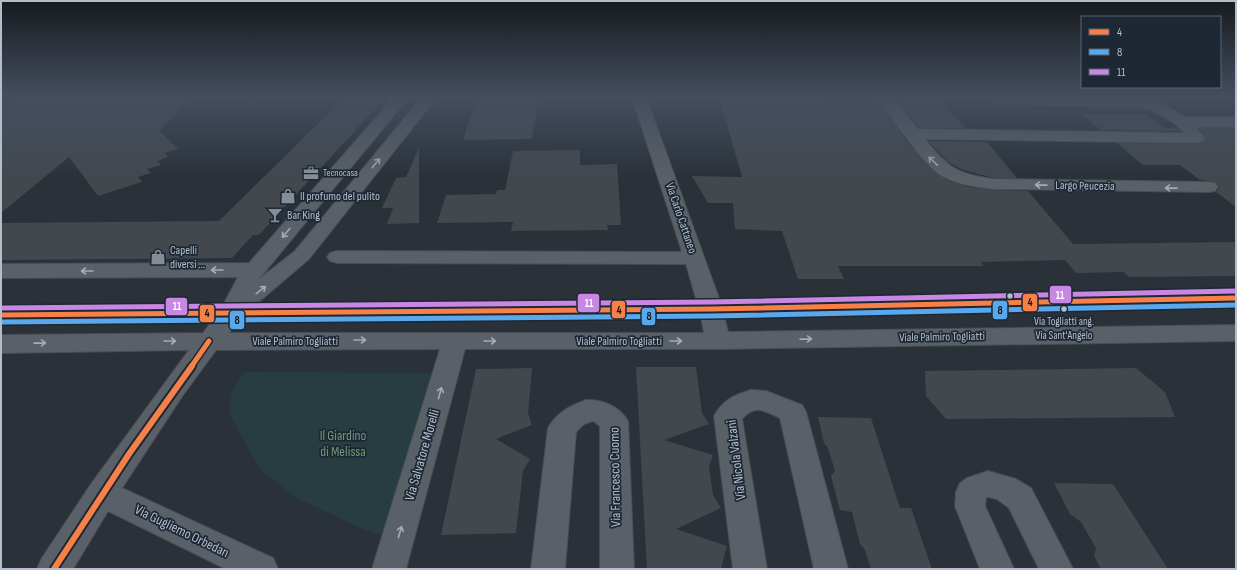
<svg xmlns="http://www.w3.org/2000/svg" width="1237" height="570" viewBox="0 0 1237 570" font-family="'Sofia Sans Condensed',sans-serif">
<rect width="100%" height="100%" fill="#2a3139"/>
<path fill="#273d3f" d="M244,372l192,1 -46,165 -28,-9 -67,-32 -35,-28 -31,-55 2,-20z"/>
<g fill="#42484e">
<path d="M19,97h171l-30,34 18,18 -13,4 3,4 -11,4 4,4 -14,4 4,4 -13,4 4,5 -44,14 -29,-39 -68,56v-103z"/>
<path d="M345,97h41l-127,138h-6l-21,23 -231,2v-37l218,-2z"/>
<path d="M719,97h102l2,4h56l28,41 29,31 13,8 19,6 26,3 34,1 45,53 163,-2v34l-107,1 -5,-5 -48,1 -11,-13 -84,2 3,4h-146l6,13h-46l-16,-48 -47,-2 -2,-26h-25l-16,-27 50,1z"/>
<path d="M901,97h37l27,31h-46l-21,-26h7z"/>
<path d="M538,100l-6,39 -69,1 13,-39z"/>
<path d="M1081,114h64l19,14 13,-1 4,4 -80,-1z"/>
<path d="M1198,128h38v79l-20,-15 4,-5 -5,-5 -15,-2 -20,-15h-37l-26,-22 80,1 6,-2 3,-4z"/>
<path d="M928,141l59,1 30,36h-23l-31,-8 -15,-8z"/>
<path d="M419,148v75l-32,1 6,-16h-11l14,-30 10,-1z"/>
<path d="M580,150v15l37,-1 4,61h-14l1,5 -97,1 2,-9 -76,1 9,-28 50,-1 1,-4h8l8,-39z"/>
<path d="M636,367h60l6,46 7,11 -45,16 49,15 -4,11 4,29 8,13 -45,21 51,17 -6,23h-74z"/>
<path d="M532,368l-4,45 4,12 -36,14 34,20 -7,12 -7,62 -75,2 35,-166z"/>
<path d="M1136,368l29,24 10,25 -229,2 -20,-23 -1,-25z"/>
<path d="M818,417l53,1 29,90h11l21,61h-61l-6,-19 -5,-6 -8,-32 -12,-2 -9,-34 4,-5 -7,-23 -4,-5z"/>
<path d="M1054,483l59,1 55,85h-67l-7,-13 2,-8 -15,-26 -11,-8z"/>
</g>
<g fill="none" stroke-linecap="round" stroke-linejoin="round">
<g stroke="#484d54" stroke-width="2">
<g id="minor">
<path d="M394,97h15l-150,182 36,-28 127,-154h15l-128,162 -54,46 442,-3 -11,-38 -349,-1 -7,-2 -3,-4 3,-4 7,-2 345,1 -50,-155h14l74,204 516,-10v14l-512,11 4,16 508,-7v16l-518,8h-253l-59,220h-34l68,-220 -224,1 -33,45 -61,93 151,70 5,11h-52l-118,-58 -35,58h-36l5,-11 49,-74 98,-134 -188,3v-18l202,-2 9,-12 -211,2v-16l222,-2 15,-28 -237,1v-14l248,-1zM701,317l3,16h-475l8,-12z"/>
<path d="M878,97h14l26,32 266,4 -7,-8 -28,-17 -137,-4 -21,-4 -2,-3 152,2 -1,-2h14l3,4 28,16h51v10h-41l10,11 -2,3 -6,2 -272,-4c23,29 32,35 69,40l215,3 6,1 3,4 -3,4 -6,1 -215,-3c-17,-2 -35,-4 -50,-12 -18,-8 -55,-62 -66,-80z"/>
<path d="M751,390l15,1 36,14 4,7 42,157h-34l-34,-151c-15,-7 -25,-14 -38,1l25,150h-34l-19,-153c9,-16 20,-21 37,-26z"/>
<path d="M586,400c17,-1 34,7 42,21l6,148h-34v-143l-7,-5 -9,3 -8,8 -11,137h-34l17,-141c9,-16 22,-22 38,-28z"/>
<path d="M988,471l28,8 15,9 42,81h-34l-30,-61 -12,-9 -9,-2 -2,1 -1,8 29,63h-34l-25,-63 1,-14 4,-9 7,-5z"/>
</g>
</g>
<use href="#minor" fill="#5a6067" fill-rule="evenodd"/>
<g stroke="#1d2834" stroke-width="8">
<g id="bus-1-far1">
<path d="M1,315l710,-6 525,-11"/>
<path d="M191,367l18,-26"/>
</g>
</g>
<g stroke="#1d2834" stroke-width="10">
<path id="bus-1" d="M54,569l75,-115 63,-88"/>
</g>
<g stroke="#1d2834" stroke-width="8">
<path id="bus-2" d="M1,322l710,-6 525,-11"/>
</g>
<g stroke="#1d2834" stroke-width="8">
<path id="bus-3" d="M1,308l710,-6 525,-11"/>
</g>
<use href="#bus-1-far1" stroke="#f78048" stroke-width="5"/>
<use href="#bus-1" stroke="#f78048" stroke-width="6"/>
<use href="#bus-2" stroke="#5aa8eb" stroke-width="5"/>
<use href="#bus-3" stroke="#c787e3" stroke-width="5"/>
</g>
<defs><path id="oneway-shaft" d="M-6 0H5M1.5-3L5.5 0L1.5 3" fill="none" stroke-width="1.6" stroke-linecap="round" stroke-linejoin="round"/></defs>
<g stroke="#a2abb6">
<use href="#oneway-shaft" transform="translate(933 161) rotate(-136)"/>
<use href="#oneway-shaft" transform="translate(376 163) rotate(-51)"/>
<use href="#oneway-shaft" transform="translate(1041 185) rotate(-179)"/>
<use href="#oneway-shaft" transform="translate(1171 188) rotate(-179)"/>
<use href="#oneway-shaft" transform="translate(286 233) rotate(130)"/>
<use href="#oneway-shaft" transform="translate(217 270) rotate(180)"/>
<use href="#oneway-shaft" transform="translate(87 271) rotate(180)"/>
<use href="#oneway-shaft" transform="translate(261 290) rotate(-38)"/>
<use href="#oneway-shaft" transform="translate(806 339) rotate(-1)"/>
<use href="#oneway-shaft" transform="translate(360 340)"/>
<use href="#oneway-shaft" transform="translate(170 341)"/>
<use href="#oneway-shaft" transform="translate(490 341)"/>
<use href="#oneway-shaft" transform="translate(676 341)"/>
<use href="#oneway-shaft" transform="translate(40 343) rotate(-1)"/>
<use href="#oneway-shaft" transform="translate(440 393) rotate(-74)"/>
<use href="#oneway-shaft" transform="translate(400 532) rotate(-74)"/>
</g>
<linearGradient id="sky" x2="0" y2="1"><stop stop-color="#171b1f"/><stop offset="0.55" stop-color="#444e5f"/><stop offset="1" stop-color="#444e5f" stop-opacity="0"/></linearGradient>
<rect width="1237" height="177" fill="url(#sky)"/>
<defs>
<g id="office-bare" transform="scale(1.2)"><path d="M-6-3h4V-5.5h4V-3h4V5H-6ZM-1-4.5V-3h2v-1.5ZM-6 0V1H6V0Z" fill="#848d97" stroke="#1d2834" stroke-width="2.5" paint-order="stroke"/></g>
<g id="shop-bare" transform="scale(1.2)"><path d="M-5-2.5h2.3a2.7 3.5 0 0 1 5.4 0H5L5.5 6h-11ZM-1.5-2.5h3a1.5 2.3 0 0 0-3 0Z" fill="#848d97" stroke="#1d2834" stroke-width="2.5" paint-order="stroke"/></g>
<g id="bar-bare" transform="scale(1.2)"><path d="M-6-5H6L.8 .8V4.5H3.5V6h-7V4.5H-.8V.8Z" fill="#848d97" stroke="#1d2834" stroke-width="2.5" paint-order="stroke"/></g>
</defs>
<g fill-rule="evenodd">
<use href="#office-bare" x="311" y="173"/>
<use href="#shop-bare" x="288" y="196"/>
<use href="#bar-bare" x="275" y="215"/>
<use href="#shop-bare" x="158" y="257"/>
</g>
<g fill="#b4beca" stroke="#1d2834" stroke-width="1.5">
<circle cx="1010" cy="296" r="3.5"/>
<circle cx="1064" cy="309" r="3.5"/>
</g>
<g text-anchor="middle" dominant-baseline="central" stroke-width="3.5" stroke-linejoin="round" paint-order="stroke">
<g font-size="10" fill="#b4beca" stroke="#1d2834" text-anchor="start">
<text x="323" y="173">Tecnocasa</text>
</g>
<g font-size="11" fill="#b4beca" stroke="#1d2834">
<text x="1064" y="321">Via Togliatti ang.<tspan x="1064" dy="14">Via Sant'Angelo</tspan></text>
</g>
<g font-size="12" fill="#b4beca" stroke="#1d2834">
<text transform="translate(1085 186) rotate(1)">Largo Peucezia</text>
<text transform="translate(681 218) rotate(71)">Via Carlo Cattaneo</text>
<text transform="translate(942 337) rotate(-1)">Viale Palmiro Togliatti</text>
<text x="295" y="341">Viale Palmiro Togliatti</text>
<text x="619" y="341">Viale Palmiro Togliatti</text>
</g>
<g font-size="12" fill="#b4beca" stroke="#1d2834" text-anchor="start">
<text x="300" y="196">Il profumo del pulito</text>
<text x="287" y="215">Bar King</text>
<text x="170" y="250">Capelli<tspan x="170" dy="14">diversi ...</tspan></text>
</g>
<g font-size="14" fill="#6a9b73" stroke="#1d2834">
<text x="343" y="435">Il Giardino<tspan x="343" dy="16">di Melissa</tspan></text>
</g>
<g font-size="14" fill="#b4beca" stroke="#1d2834">
<text transform="translate(422 455) rotate(-74)">Via Salvatore Morelli</text>
<text transform="translate(736 460) rotate(-97)">Via Nicola Valzani</text>
<text transform="translate(615 477) rotate(-91)">Via Francesco Cuomo</text>
<text transform="translate(182 531) rotate(26)">Via Gugliemo Orbedan</text>
</g>
</g>
<g stroke="#1d2834" stroke-width="1.5">
<rect x="1049" y="285" width="23" height="19" rx="4" fill="#c787e3"/>
<rect x="1022" y="293" width="16" height="19" rx="4" fill="#f78048"/>
<rect x="577" y="293" width="23" height="20" rx="4" fill="#c787e3"/>
<rect x="165" y="297" width="23" height="19" rx="4" fill="#c787e3"/>
<rect x="611" y="300" width="15" height="19" rx="4" fill="#f78048"/>
<rect x="992" y="300" width="16" height="20" rx="4" fill="#5aa8eb"/>
<rect x="199" y="304" width="16" height="19" rx="4" fill="#f78048"/>
<rect x="641" y="307" width="15" height="19" rx="4" fill="#5aa8eb"/>
<rect x="229" y="310" width="16" height="20" rx="4" fill="#5aa8eb"/>
</g>
<g font-size="11" text-anchor="middle" font-weight="bold" fill="#fff">
<text x="1060" y="299">11</text>
<text x="589" y="307">11</text>
<text x="177" y="310">11</text>
</g>
<g font-size="11" text-anchor="middle" font-weight="bold" fill="#111">
<text x="1030" y="306">4</text>
<text x="619" y="314">4</text>
<text x="1000" y="314">8</text>
<text x="207" y="317">4</text>
<text x="649" y="320">8</text>
<text x="237" y="324">8</text>
</g>
<rect width="1237" height="570" fill="none" stroke="#b4beca" stroke-width="4"/>
<rect x="1081" y="16" width="140" height="72" fill="#1d2834" stroke="#596470"/>
<rect x="1089" y="29" width="20" height="6" fill="#f78048" stroke="#596470"/>
<text x="1117" y="36" font-size="12" fill="#b4beca">4</text>
<rect x="1089" y="49" width="20" height="6" fill="#5aa8eb" stroke="#596470"/>
<text x="1117" y="56" font-size="12" fill="#b4beca">8</text>
<rect x="1089" y="69" width="20" height="6" fill="#c787e3" stroke="#596470"/>
<text x="1117" y="76" font-size="12" fill="#b4beca">11</text>
</svg>
